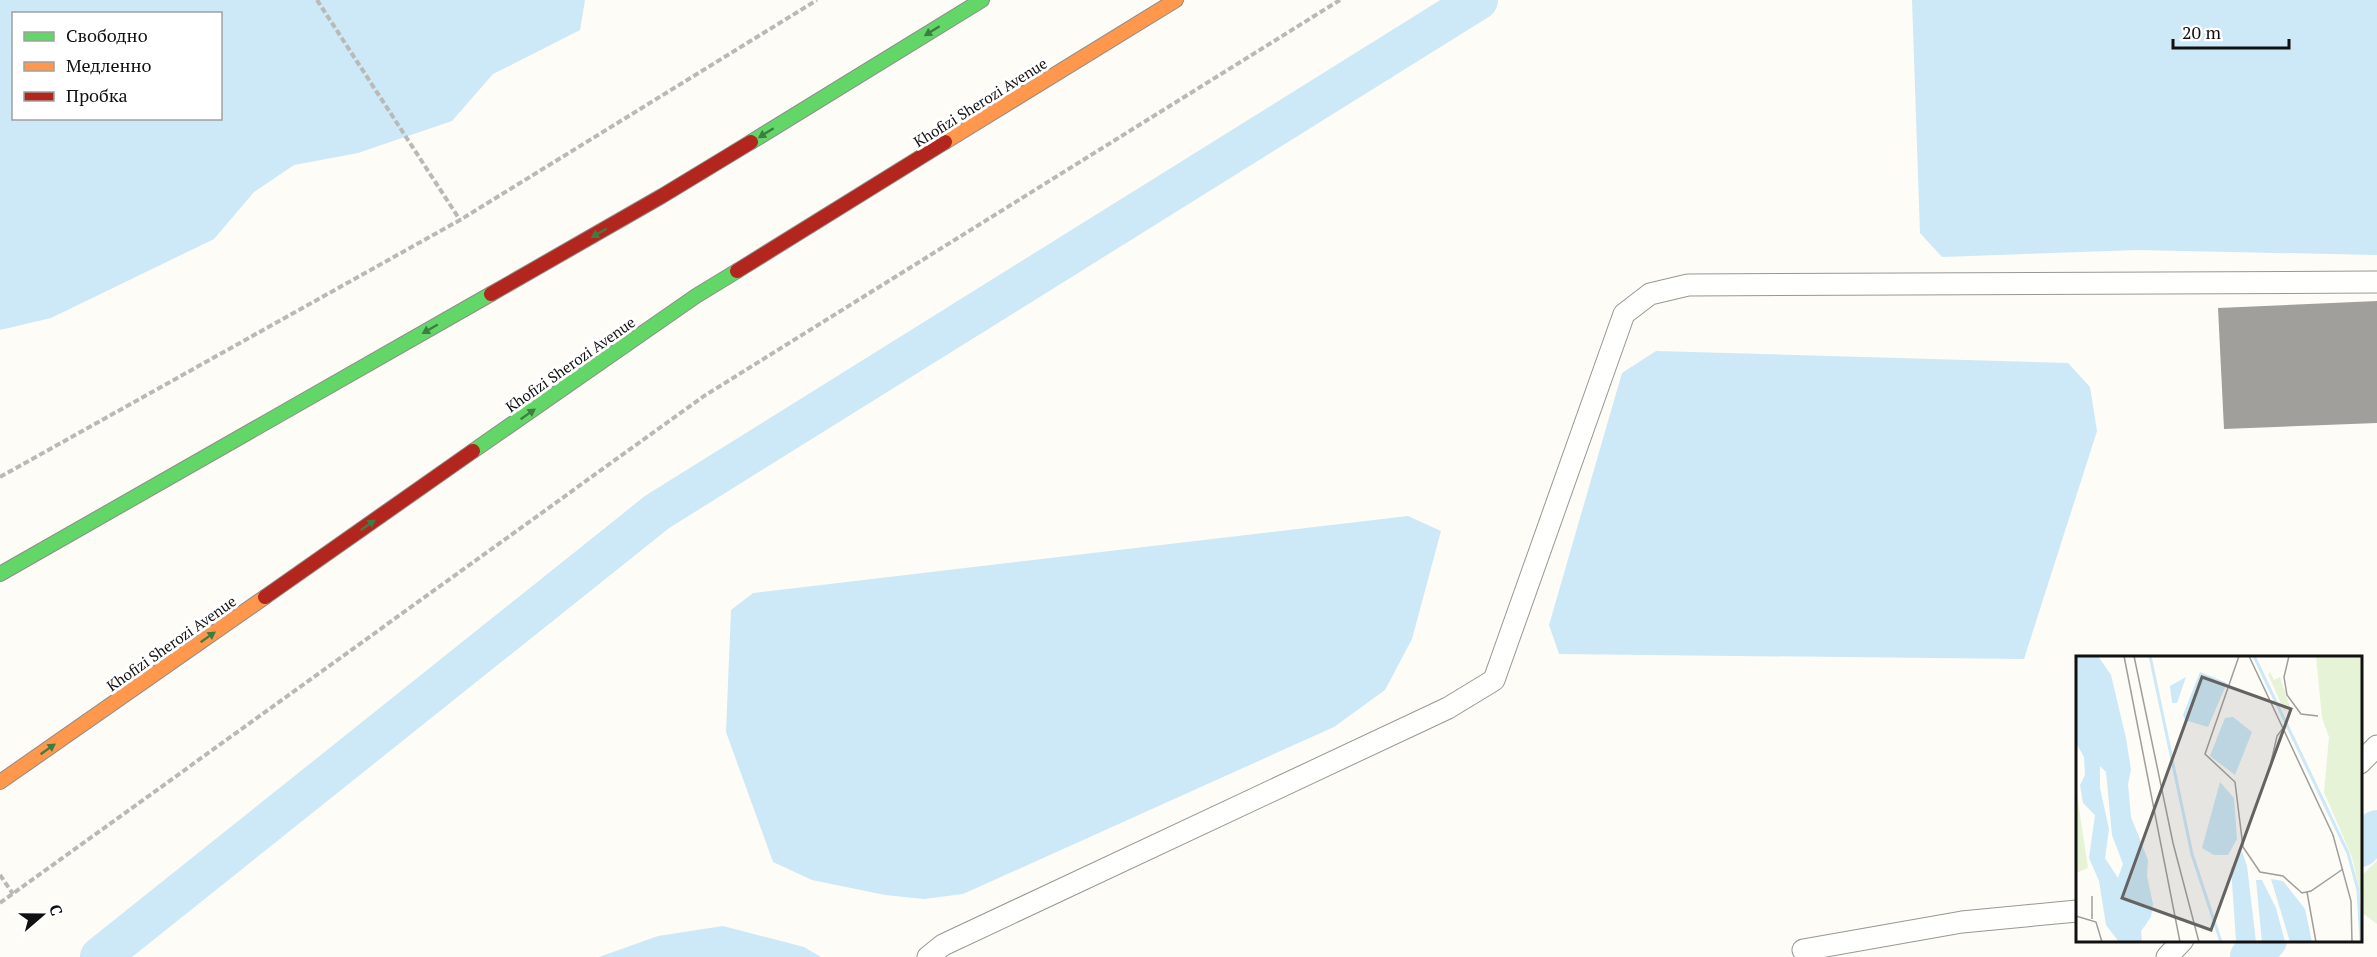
<svg xmlns="http://www.w3.org/2000/svg" width="2377" height="957" viewBox="0 0 2377 957" font-family="'PT Serif',serif">
<rect width="100%" height="100%" fill="#fdfcf7"/>
<path fill="#e7f3d7" d="M2377,861v63l-16,-12 -1,-35z"/>
<g fill="#cde8f7" fill-rule="evenodd">
<path d="M0,0h585l-5,30 -87,44 -41,47 -94,32 -64,12 -40,27 -40,47 -163,79 -51,12zM14,14h206v104h-206z"/>
<path d="M1912,0h465v255l-240,-5 -195,7 -22,-24z"/>
<path d="M1656,351l412,12 22,24 7,44 -73,228 -465,-5 -10,-29 73,-252z"/>
<path d="M1408,516l33,15 -29,108 -27,51 -51,37 -371,167 -39,5 -39,-4 -73,-15 -39,-18 -47,-130 5,-122 22,-17z"/>
<path d="M723,926l81,21 17,10h-222l59,-21z"/>
</g>
<g fill="none" stroke-linecap="round" stroke-linejoin="round">
<g stroke="#cde8f7" stroke-width="40">
<path d="M2360,847l17,-17"/>
<path d="M100,957l557,-445 821,-512"/>
<path d="M2250,957l17,-17"/>
</g>
</g>
<path fill="#a19f9c" d="M2377,301v122l-153,6 -6,-121z"/>
<g fill="none" stroke-linecap="round" stroke-linejoin="round">
<g stroke="#979795" stroke-width="23">
<g id="lane">
<path d="M2360,763l17,-17"/>
<path d="M1803,950l159,-28 115,-11"/>
<path d="M928,957l15,-12 505,-237 46,-28 130,-366 26,-20 38,-9 689,-3"/>
<path d="M2167,957l16,-17"/>
</g>
</g>
<g stroke="#8e8d8b" stroke-width="16">
<g id="fast">
<path d="M751,142l231,-142"/>
<path d="M473,451l223,-155 41,-25"/>
<path d="M0,574l491,-280"/>
</g>
</g>
<g stroke="#8e8d8b" stroke-width="16">
<g id="slow">
<path d="M945,142l231,-142"/>
<path d="M0,782l265,-185"/>
</g>
</g>
<g stroke="#8e8d8b" stroke-width="16">
<g id="jam">
<path d="M737,271l208,-129"/>
<path d="M491,294l171,-98 89,-54"/>
<path d="M265,597l208,-146"/>
</g>
</g>
<g stroke="#b9b9b8" stroke-width="4" stroke-dasharray="6 3" stroke-linecap="butt">
<path d="M317,0l143,220"/>
<path d="M0,477l460,-257 357,-220"/>
<path d="M0,875l13,19"/>
<path d="M0,903l704,-507 636,-396"/>
</g>
<use href="#lane" stroke="#fffffe" stroke-width="21"/>
<use href="#fast" stroke="#63d668" stroke-width="14"/>
<use href="#slow" stroke="#ff974d" stroke-width="14"/>
<use href="#jam" stroke="#b3261e" stroke-width="14"/>
</g>
<defs><path id="oneway-solid" d="M-6-.8H1V-3.2L6.5 0L1 3.2V.8H-6Z" transform="scale(1.5)"/></defs>
<g fill="#3e7d41">
<use href="#oneway-solid" transform="translate(932 31) rotate(148)"/>
<use href="#oneway-solid" transform="translate(766 133) rotate(148)"/>
<use href="#oneway-solid" transform="translate(599 233) rotate(150)"/>
<use href="#oneway-solid" transform="translate(430 329) rotate(150)"/>
<use href="#oneway-solid" transform="translate(528 414) rotate(-35)"/>
<use href="#oneway-solid" transform="translate(368 525) rotate(-35)"/>
<use href="#oneway-solid" transform="translate(208 637) rotate(-35)"/>
<use href="#oneway-solid" transform="translate(48 749) rotate(-35)"/>
</g>
<g text-anchor="middle" dominant-baseline="central" stroke-width="6" stroke-linejoin="round" paint-order="stroke">
<g font-size="15" fill="#111" stroke="#fff">
<text transform="translate(980 102) rotate(-32)">Khofizi Sherozi Avenue</text>
<text transform="translate(570 364) rotate(-35)">Khofizi Sherozi Avenue</text>
<text transform="translate(171 643) rotate(-35)">Khofizi Sherozi Avenue</text>
</g>
</g>
<g transform="translate(2076 656)">
<rect width="286" height="286" fill="#fdfcf7"/>
<path d="M240,0h46v245l-10,-44 -28,-65 5,-55 -7,-19zM194,16l4,8 6,-3 10,30 -6,4 -16,-37zM0,132l12,80 -12,5z" fill="#e7f3d7"/>
<path d="M0,0h22l13,19 15,63 5,32 -3,14 3,33 17,43 -1,16 6,28 -2,13 -10,14 1,11h-23l-13,-17 -7,-44 -10,-23 6,-43 -12,-12 -3,-18 5,-10 -1,-18 -8,-14zM24,110l6,6 6,63 11,29 -5,14 -13,-20 4,-29 -9,-41zM124,16l27,11 -19,44 -23,-7 -2,-5zM110,21l-9,26h-5l-2,-17zM157,61l19,15 -17,43 -25,-19 15,-38zM144,126l14,16 3,41 -9,16h-14l-12,-7zM166,195l5,15 9,76 -20,-1 -5,-73zM195,223l12,2 22,28 7,33h-22zM180,224h6l14,28 9,34h-23z" fill="#cde8f7" fill-rule="evenodd"/>
<path fill="none" stroke="#cde8f7" stroke-width="3" d="M74,0l42,198 29,88M178,0l94,197 10,37 3,52"/>
<path fill="none" stroke="#9f9e9b" stroke-width="1.5" d="M48,0l56,286M58,0l39,187 26,99M163,0l-34,98 30,28 8,65 17,25 23,4 19,17 9,-2 32,-22M173,0l84,179 18,66 1,41M213,0l-5,21 3,18 14,19 17,2M195,106l6,-26 6,-8M231,236l9,50M0,260l20,6 6,20M16,263v-23"/>
<path fill="#646362" fill-opacity="0.15" stroke="#646362" stroke-width="3" d="M126,21l89,32 -80,221 -89,-32z"/>
<rect width="286" height="286" fill="none" stroke="#111" stroke-width="3"/>
</g>
<rect x="12" y="12" width="210" height="108" fill="#ffffff" stroke="#a0a0a0" stroke-width="1.5"/>
<rect x="24" y="32" width="30" height="9" fill="#63d668" stroke="#a0a0a0" stroke-width="1.5"/>
<text x="66" y="42" font-size="18" fill="#111111">Свободно</text>
<rect x="24" y="62" width="30" height="9" fill="#ff974d" stroke="#a0a0a0" stroke-width="1.5"/>
<text x="66" y="72" font-size="18" fill="#111111">Медленно</text>
<rect x="24" y="92" width="30" height="9" fill="#b3261e" stroke="#a0a0a0" stroke-width="1.5"/>
<text x="66" y="102" font-size="18" fill="#111111">Пробка</text>
<g transform="translate(42 915) rotate(70)" stroke="#ffffff" stroke-width="4.5" paint-order="stroke">
<path d="M0-4.5L10 22L0 15L-10 22Z" fill="#111111"/>
<text y="-9" font-size="16" font-weight="bold" text-anchor="middle" fill="#111111">С</text>
</g>
<path d="M2173 39v9h116v-9" fill="none" stroke="#111111" stroke-width="3"/>
<text x="2182" y="39" font-size="18" fill="#111111" stroke="#ffffff" stroke-width="4.5" paint-order="stroke">20 m</text>
</svg>
